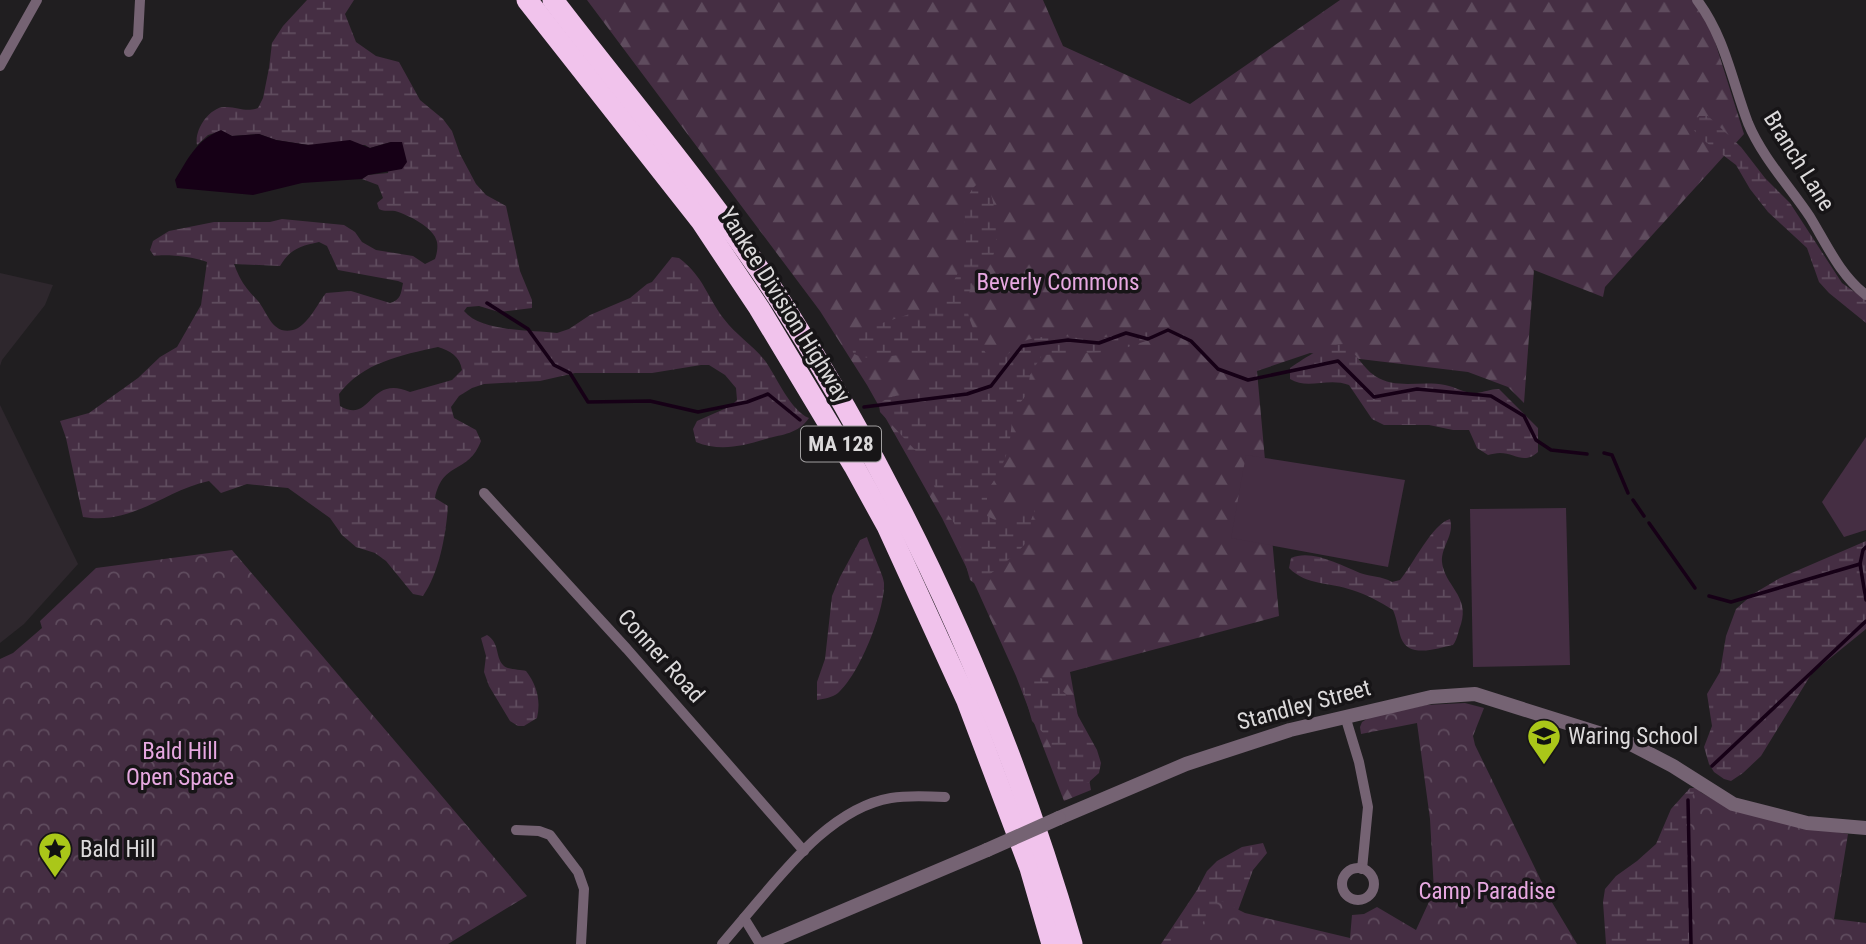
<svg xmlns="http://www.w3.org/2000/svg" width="1866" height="944" viewBox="0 0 1866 944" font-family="'Roboto Condensed',sans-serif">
<defs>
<pattern id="forest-firs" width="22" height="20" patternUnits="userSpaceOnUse" patternTransform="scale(1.75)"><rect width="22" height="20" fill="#452e43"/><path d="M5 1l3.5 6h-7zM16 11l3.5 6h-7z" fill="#5f4c5e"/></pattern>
<pattern id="wetland-marsh" width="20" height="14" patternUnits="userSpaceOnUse" patternTransform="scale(1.75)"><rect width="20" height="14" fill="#452e43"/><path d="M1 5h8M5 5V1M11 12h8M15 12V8" fill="none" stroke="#5f4c5e"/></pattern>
<pattern id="park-crowns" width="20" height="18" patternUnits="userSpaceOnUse" patternTransform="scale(1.75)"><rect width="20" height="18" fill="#452e43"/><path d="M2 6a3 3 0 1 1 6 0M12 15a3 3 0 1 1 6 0" fill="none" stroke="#5f4c5e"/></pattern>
</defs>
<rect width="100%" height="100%" fill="#201e20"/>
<g fill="#2e272d">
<path d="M0,273l53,12 -8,20 -43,55 -2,6z"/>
<path d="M0,405l78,159 -54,60 -24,19z"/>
</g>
<path fill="url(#forest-firs)" d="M587,0h456l20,46 127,58 150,-104h362l42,134 -139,153 -2,10 -69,-27 -10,133 -16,-16 -40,-15 -158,-19 -53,18 22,245 -209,56 21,118 -27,11 -48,-125 -40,-89 -34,-69 -75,-133 -47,-74z"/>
<g fill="url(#wetland-marsh)" fill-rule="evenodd">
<path d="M307,0h47l-9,14 11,28 20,14 23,6 21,38 23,19 9,12 8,23 16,30 10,11 20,11 14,65 12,29v8l-33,4 -20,-6 -12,1 -3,4c17,21 67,19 93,22l12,-4 21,-14 40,-17 17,-14 5,-2 20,-25 7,1c25,19 28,39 45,61 12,16 30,27 42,43 11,16 25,49 43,56 -11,16 -26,16 -43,21 -23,7 -46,13 -70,3l-3,-13 4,-8 34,-15 6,-6 -1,-12 -11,-13 -16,-10h-8l-49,8h-77l-35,8 -56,3 -12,4 -13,8 -8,11 3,11 22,12 5,11c-13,34 -38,19 -46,57l13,8c-2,29 -9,67 -25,90l-10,-2 -27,-33 -11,-8 -19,-6 -14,-12 -12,-17 -42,-30 -41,-4 -26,9 -12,-12c-46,10 -75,44 -126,36l-17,-79 -6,-17 29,-8 49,-35 22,-21 17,-10 24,-42 6,-43c-13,-5 -40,-8 -53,-6l-4,-6 3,-9 16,-10 45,-9h56l12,-3 62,6 11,7 7,10 14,8 37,6 12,8 10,-5c2,-5 3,-12 2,-17 -3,-15 -29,-27 -42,-31 -6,-1 -10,1 -16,-2l-2,-6 6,-5 -5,-13 -16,-6 6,-4 20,-2 3,-31 -21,6 -5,-3h-57l-32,-5 -17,-6 -27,2 -11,-5 -13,4 -11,10c-3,-15 12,-37 27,-38 13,-1 21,6 34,1l5,-10 6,-30 3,-25 11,-17zM319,242l8,4 11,24 60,11 5,2c-2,10 -2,17 -13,20l-39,-12 -25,2c-8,10 -19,34 -33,37 -21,5 -25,-17 -35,-29 -13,-14 -17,-19 -24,-37l46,2c10,-17 20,-20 39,-24zM438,347c12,4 22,9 24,23l-10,10 -42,12c-42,-18 -38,33 -70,14l-1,-12c23,-31 62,-39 99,-47z"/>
<path d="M1699,116h9l33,31 24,31 25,25 52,80 24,17v23l-37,-30 -10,-11 -12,-34 -39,-36 -18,-23 -14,-24 -38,-29 -6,-9z"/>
<path d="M977,184h11c7,20 13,57 3,77 -3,6 -11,10 -15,16 -3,7 -9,18 -9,26 0,19 13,39 22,56 22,4 21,-16 42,-20 10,-2 22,-4 33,-3 9,1 18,3 27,3 18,-2 36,-6 54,-10l7,4v6l-39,13 -71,3 -12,20 -3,19 -14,18 -4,36 -10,25 -12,18v25l8,4 22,-7 14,-10 4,9c-2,3 -4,6 -4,10 0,1 1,11 1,11 -4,14 -45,46 -58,50l-4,-3 -16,-57 -10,-14 -15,-35 -14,-24 -35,-38 -1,-7c18,-19 40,1 50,-34l-3,-12c-22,-12 -55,7 -73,-6l-1,-8 12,-16 70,-23c18,-16 33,-45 32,-69 -1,-19 -5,-38 11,-53z"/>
<path d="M1345,344c12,10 17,23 30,32 22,14 46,4 70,9 12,2 19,9 32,8 7,-1 14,-4 22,-4l39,39v24c-14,13 -23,1 -38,1 -4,0 -8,1 -12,2l-11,-7 -8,-18h-16l-24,-5h-45l-12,-6 -23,-34c-21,-8 -41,5 -59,-6v-11c18,-12 33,-23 55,-24z"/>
<path d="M1450,519c5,16 -9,27 -8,43 2,23 28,34 19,62 -3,7 -3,14 -8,21 -16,3 -44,14 -52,-7 -3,-9 -4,-19 -8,-28 -13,-8 -27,-16 -41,-20 -22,-8 -45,-4 -63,-22l2,-10c21,-9 49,7 69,15 11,4 22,3 32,9l8,-2c12,-14 33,-57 50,-61z"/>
<path d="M867,537c3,11 17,39 17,46 1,28 -25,92 -46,110 -5,4 -14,6 -21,7v-18l8,-23 7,-63 8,-19 20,-37z"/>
<path d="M1866,541v88l-54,44 -51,83 -18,17 -12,8 -7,-2 -10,-7 -5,-8 -5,-17 8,-21 -5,-32 13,-22 6,-36 10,-27 17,-15 27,-16z"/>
<path d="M487,635c13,8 8,21 16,30 4,5 17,4 23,6 11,14 15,30 11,47l-13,8h-6l-8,-5 -21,-35 -5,-14 2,-16 -5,-18z"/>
<path d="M1028,674l24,8 14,12 31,56 4,13 -2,10 -10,9 -19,6 -8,-5 -11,-36 -6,-12 -13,-14 -11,-39z"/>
<path d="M1690,788h8l4,7 63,149h-159l-3,-42 2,-13 11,-13 21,-15 19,-17 15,-35z"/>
<path d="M1263,843l4,10 -14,17 -20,54 -16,20h-56l36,-54 10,-19 10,-10 25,-14z"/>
</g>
<g fill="url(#park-crowns)">
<path d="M232,550l295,346 -79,48h-448v-285l13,-6 29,-25 -2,-7 56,-53z"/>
<path d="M1465,703l19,5 -11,28 2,9 75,154 27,45h-390l32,-44 26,13 105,25 2,-23 12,-1 13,-7 39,23 18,-39 -4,-72 -13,-96 -56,11 -1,-7 2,-5 8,-5 56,-12z"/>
<path d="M1695,789l28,16 68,19 57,10 -14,85 32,4v21h-175l-5,-115 1,-19z"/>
</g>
<g fill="#452e43">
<path d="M1866,437v93l-22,7 -22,-35z"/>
<path d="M1246,455l159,25 -17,87 -157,-29z"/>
<path d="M1566,508l4,157 -97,2 -3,-158z"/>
</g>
<path fill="#160016" d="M221,130l11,6 27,-2 17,6 32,5 42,-5 20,8 21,-6h11l5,20 -5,7 -34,6 -6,4 -60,4 -49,12 -76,-7 -2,-8c13,-21 21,-40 46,-50z"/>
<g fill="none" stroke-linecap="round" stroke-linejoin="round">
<g stroke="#160016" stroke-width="3.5">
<path d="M487,303l41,26 26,36 16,8 18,29 62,-1 48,11 49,-10 21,-8 32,26"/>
<path d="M864,407l103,-13 24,-8 31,-40 46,-6 31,3 27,-10 22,6 20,-9 23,11 27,28 30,11 90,-19 36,36 43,-8 74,7 33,20 12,24 15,10 36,4"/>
<path d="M1604,453l8,2 16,38"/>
<path d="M1633,500l11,16"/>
<path d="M1649,523l46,65"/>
<path d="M1866,547l-3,3 -3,14 6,36"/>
<path d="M1709,596l22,6 129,-38"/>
<path d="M1712,766l154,-145"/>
<path d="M1688,800l3,144"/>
</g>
<g stroke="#756373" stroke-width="10">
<path d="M1697,0c28,37 35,81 51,123 14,34 42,64 62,94 17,28 30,58 56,78"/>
<path d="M129,52l9,-15 2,-37"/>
<path d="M0,66l37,-66"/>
<path d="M484,493l143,156 177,202"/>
<path d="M1345,716l14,46 9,45 -6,62"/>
<path d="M516,830l23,1 11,4 28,37 6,17 -3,55"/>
<circle cx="1358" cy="884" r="16"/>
<path d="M722,944l22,-26"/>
<path d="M760,944l-16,-26c38,-44 86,-110 147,-120 17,-3 36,-2 54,-1"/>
</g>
<g stroke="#756373" stroke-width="14">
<path d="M1059,818l127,-54 104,-34 141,-33 44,-3 152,48 46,24 60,38 74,19 59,5"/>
<path d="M765,944l222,-94"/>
</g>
<g stroke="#f1c3ec" stroke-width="21">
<path d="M527,0l174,221 58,87 95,158 33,60 80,175 63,167 22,76"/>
<path d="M553,0c77,101 161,198 230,305 127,198 224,413 289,639"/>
</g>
<path stroke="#756373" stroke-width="14" d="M987,850l72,-32"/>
</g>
<defs>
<g id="school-pin" transform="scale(1.75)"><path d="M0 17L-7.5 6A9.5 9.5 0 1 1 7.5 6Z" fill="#aac719" stroke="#171517"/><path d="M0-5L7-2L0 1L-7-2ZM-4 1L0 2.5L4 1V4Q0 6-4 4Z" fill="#111"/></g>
<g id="sight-pin" transform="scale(1.75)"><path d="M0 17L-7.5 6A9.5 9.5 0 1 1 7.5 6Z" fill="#aac719" stroke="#171517"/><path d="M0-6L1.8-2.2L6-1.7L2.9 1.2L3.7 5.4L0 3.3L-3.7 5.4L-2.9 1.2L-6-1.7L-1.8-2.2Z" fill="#111"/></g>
</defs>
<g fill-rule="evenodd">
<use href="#school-pin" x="1544" y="736"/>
<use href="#sight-pin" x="55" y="849"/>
</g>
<g text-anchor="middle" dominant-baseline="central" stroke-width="7" stroke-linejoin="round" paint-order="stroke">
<rect fill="#171517" stroke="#a19fa0" stroke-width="2" x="801" y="426.5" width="80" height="35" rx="5"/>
<g font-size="21" font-weight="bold" fill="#dcdadb">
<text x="841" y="444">MA 128</text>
</g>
<g font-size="23" fill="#dcdadb" stroke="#171517">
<text transform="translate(1799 161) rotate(58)">Branch Lane</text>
<text transform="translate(785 305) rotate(58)">Yankee Division Highway</text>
<text transform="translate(661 656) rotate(48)">Conner Road</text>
<text transform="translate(1304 705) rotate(-15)">Standley Street</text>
</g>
<g font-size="23" fill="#e7a8e1" stroke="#171517">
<text x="1058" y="282">Beverly Commons</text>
<text x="180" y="751">Bald Hill<tspan x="180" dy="26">Open Space</tspan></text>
<text x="1487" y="891">Camp Paradise</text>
</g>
<g font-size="23" fill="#dcdadb" stroke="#171517" text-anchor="start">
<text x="1568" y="736">Waring School</text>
<text x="80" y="849">Bald Hill</text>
</g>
</g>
</svg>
